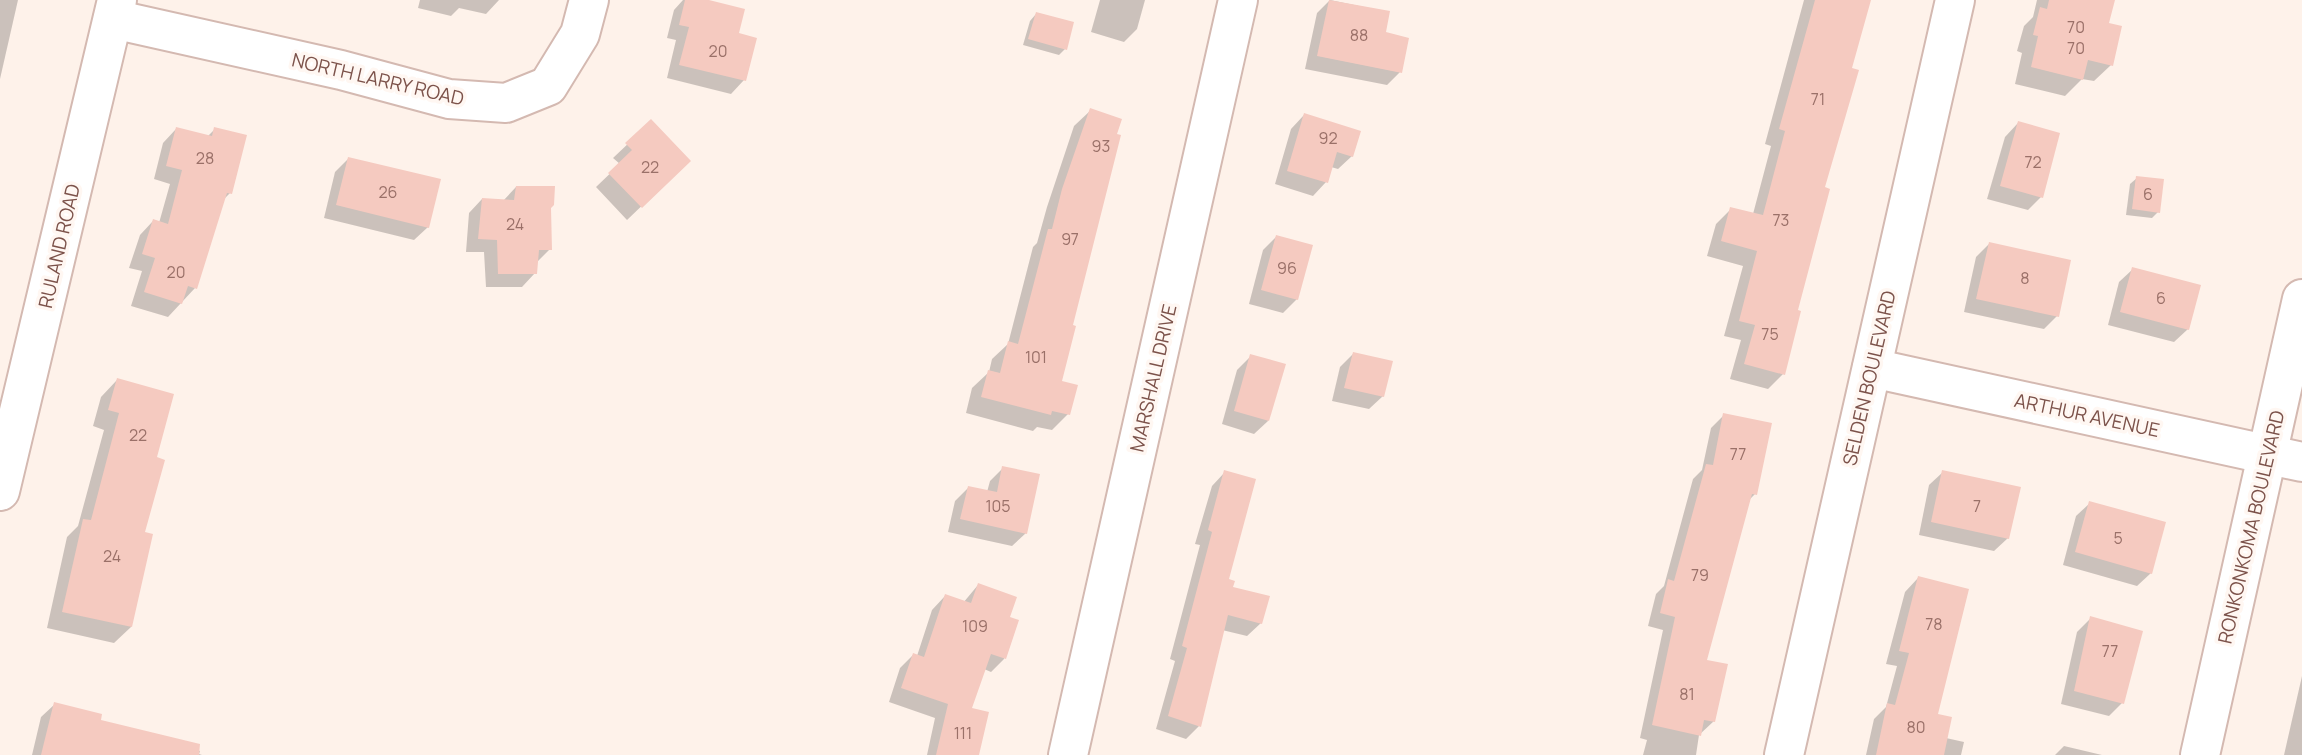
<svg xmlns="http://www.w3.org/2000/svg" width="2302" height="755" viewBox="0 0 2302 755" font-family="Manrope,sans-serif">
<rect width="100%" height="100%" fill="#fef2ea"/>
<g fill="#0003">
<path d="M0,0h18l-18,79z"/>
<path d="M420,0h79l-13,14 -27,-6 -8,8 -33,-8z"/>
<path d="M683,0h19l35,34 7,46 -13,14 -64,-16 9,-38 -9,-2 7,-28z"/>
<path d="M1100,0h45l-8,29 -13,13 -33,-10z"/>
<path d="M1330,0l58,12 -5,22 17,38 -13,13 -82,-16 12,-56z"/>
<path d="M1804,0h66l-20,70 -67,304 -15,15 -38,-10 11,-39 -17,-4 19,-70 -36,-10 9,-32 15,-15 22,5 18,-68 -6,-2z"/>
<path d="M2037,0h76l-6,24 4,41 -17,16 -12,-2 -17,17 -50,-12 7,-31 -5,-2 7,-25 9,-9z"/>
<path d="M1036,14l29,35 -6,6 -36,-10 7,-24z"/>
<path d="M1091,110l-20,216 -11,56 8,32 -16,16 -15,-3 -4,4 -67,-18 6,-25 17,-16 3,-13 16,-15 25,-97 4,-4 10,-36 27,-81z"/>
<path d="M1304,115l48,41 -14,13 -7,-2 -5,15 -13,14 -38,-12 16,-55z"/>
<path d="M651,122l24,52 -48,46 -31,-33 24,-23 -7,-6z"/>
<path d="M2018,123l23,74 -13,13 -41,-11 18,-62z"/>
<path d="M176,129l31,8 8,-8 15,64 -7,7 -28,88 -27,29 -37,-11 11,-35 -13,-3 11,-33 13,-14 6,2 11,-39 -16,-5 9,-36z"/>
<path d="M348,159l80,68 -14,13 -90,-22 11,-46z"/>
<path d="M2137,178l21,34 -6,6 -26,-3 4,-31z"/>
<path d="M516,187l34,20v42l-14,14 -1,10 -13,14h-36l-2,-35h-18l3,-39 13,-14 21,2z"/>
<path d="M1276,237l21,62 -14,14 -34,-9 14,-54z"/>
<path d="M1989,244l68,72 -13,13 -80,-17 12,-55z"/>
<path d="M2133,269l55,60 -14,13 -66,-17 11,-43z"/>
<path d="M1353,354l30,42 -14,13 -37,-8 8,-34z"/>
<path d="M1251,356l17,65 -14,13 -32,-10 15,-54z"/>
<path d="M117,380l38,79 -24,168 -17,16 -67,-15 20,-91 11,-11 26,-96 -11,-4 8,-29z"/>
<path d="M1724,415l31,79 -6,6 -44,161 9,60 -15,14 -3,20h-53l4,-15 -7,-2 23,-108 -15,-4 8,-32 8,-8 29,-107 9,-9 9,-42z"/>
<path d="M1003,468l23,65 -14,13 -64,-14 7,-31 13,-13 19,4 3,-11z"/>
<path d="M1225,472l2,108 34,43 -14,13 -25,-6 -23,96 -13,13 -30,-10 19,-68 -5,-2 30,-114 -5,-1 17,-58z"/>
<path d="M1943,472l65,66 -14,13 -75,-16 10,-50z"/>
<path d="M2090,503l61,70 -14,13 -74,-21 13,-49z"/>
<path d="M1918,578l18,138 10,22 18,4 -3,13h-95l8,-36 12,-12 11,-41 -11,-2 19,-72z"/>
<path d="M978,585l30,33 9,3 -13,38 -13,13 -7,-3 -14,40 8,46h-51l8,-37 -46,-16 11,-34 13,-13 4,1 15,-46 13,-14 18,7z"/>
<path d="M2091,618l31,85 -13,13 -48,-12 16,-72z"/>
<path d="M2302,676v79h-18z"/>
<path d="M55,704l44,17 101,30 -1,3 3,1h-170l9,-38z"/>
<path d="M2064,746l38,9h-47z"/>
</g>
<g fill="#f5cac0">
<path d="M685,0h24l36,9 -6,24 18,5 -11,43 -67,-16 10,-38 -10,-2z"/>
<path d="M1329,0l61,11 -4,21 23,6 -7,35 -85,-17z"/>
<path d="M1815,0h56l-19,68 7,2 -34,117 5,2 -32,121 3,1 -16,64 -41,-11 11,-39 -16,-4 18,-70 -36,-10 9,-34 33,8 22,-84 -6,-2z"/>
<path d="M2049,0h66l-6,23 13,3 -9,40 -25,-6 -5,20 -52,-13 7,-31 -5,-1 7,-28 7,2z"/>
<path d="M1036,12l38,10 -7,28 -39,-11z"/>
<path d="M1090,108l32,11 -5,15 4,1 -48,190 3,1 -14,55 16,4 -8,30 -18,-4 -1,4 -70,-18 7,-27 12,3 8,-32 10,3 30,-115h4l10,-40z"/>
<path d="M1304,113l57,18 -8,26 -16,-5 -9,31 -41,-12z"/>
<path d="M651,119l40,42 -49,47 -34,-35 24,-23 -7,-7z"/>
<path d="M2018,121l42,12 -17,65 -43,-12z"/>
<path d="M176,127l36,9 2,-9 33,8 -15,59 -5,-1 -30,96 -9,-3 -6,18 -38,-12 11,-34 -13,-4 11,-35 15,5 14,-54 -16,-4z"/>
<path d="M348,157l93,22 -12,49 -93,-23z"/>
<path d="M2136,176l28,3 -4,34 -28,-4z"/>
<path d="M516,186h39l-1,19 -3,3 1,42h-13l-2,24h-39l-1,-34 -19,-1 4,-41 32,2z"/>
<path d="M1276,235l37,10 -15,55 -37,-10z"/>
<path d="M1989,242l82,18 -12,57 -83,-18z"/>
<path d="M2132,267l69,18 -12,45 -69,-18z"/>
<path d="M1353,352l40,9 -9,36 -40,-9z"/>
<path d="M1250,354l36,10 -17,57 -35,-10z"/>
<path d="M117,378l57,16 -17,63 8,3 -20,72 8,2 -21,93 -70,-15 21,-93 8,1 28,-107 -11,-3z"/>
<path d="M1723,413l49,10 -15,72 -5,-1 -45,166 21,4 -13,58 -11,-2 -3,16 -49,-11 23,-108 -15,-4 8,-34 6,2 32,-117 7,1z"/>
<path d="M1002,466l38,8 -13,60 -67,-15 8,-33 29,6z"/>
<path d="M1224,470l32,9 -27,100 6,2 -2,6 37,9 -8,28 -34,-9 -27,112 -33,-11 19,-68 -5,-2 30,-114 -4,-2z"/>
<path d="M1942,470l79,17 -12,52 -78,-17z"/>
<path d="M2089,501l77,21 -14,52 -77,-22z"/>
<path d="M1918,576l51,13 -31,125 14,3 -8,38h-68l11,-52 8,2 14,-52 -10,-2z"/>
<path d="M978,583l39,14 -7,20 9,3 -13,39 -15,-5 -19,54 17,4 -10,43h-43l12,-51 -47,-16 12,-35 11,4 21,-63 26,9z"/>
<path d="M2090,616l53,15 -19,73 -50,-13z"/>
<path d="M54,702l48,12 -1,6 99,24 -1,11h-158z"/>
</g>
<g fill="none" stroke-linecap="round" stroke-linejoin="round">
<g stroke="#d4b9b1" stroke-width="42">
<g id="minor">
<path d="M113,19l228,51 108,29 57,4 42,-17 32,-52 9,-34"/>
<path d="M1872,368l430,94"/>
<path d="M0,491l117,-491"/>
<path d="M1068,755l170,-755"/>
<path d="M1784,755l171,-755"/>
<path d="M2200,755l102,-456"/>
</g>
</g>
<use href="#minor" stroke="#fff" stroke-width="38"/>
</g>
<g text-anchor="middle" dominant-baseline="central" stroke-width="7" stroke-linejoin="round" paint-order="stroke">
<g font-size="16" fill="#9a7068">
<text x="2076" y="27">70</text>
<text x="1359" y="35">88</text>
<text x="2076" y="48">70</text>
<text x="718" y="51">20</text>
<text x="1818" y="99">71</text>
<text x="1328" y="138">92</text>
<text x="1101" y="146">93</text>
<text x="205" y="158">28</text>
<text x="2033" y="162">72</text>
<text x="650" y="167">22</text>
<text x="388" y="192">26</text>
<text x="2148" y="194">6</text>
<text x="1781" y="220">73</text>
<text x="515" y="224">24</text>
<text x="1070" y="239">97</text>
<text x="1287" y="268">96</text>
<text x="176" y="272">20</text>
<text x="2025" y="278">8</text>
<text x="2161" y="298">6</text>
<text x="1770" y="334">75</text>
<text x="1036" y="357">101</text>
<text x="138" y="435">22</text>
<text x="1738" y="454">77</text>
<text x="998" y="506">105</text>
<text x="1977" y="506">7</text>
<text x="2118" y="538">5</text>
<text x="112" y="556">24</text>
<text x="1700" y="575">79</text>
<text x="1934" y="624">78</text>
<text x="975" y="626">109</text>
<text x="2110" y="651">77</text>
<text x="1687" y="694">81</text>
<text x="1916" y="727">80</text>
<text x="963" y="733">111</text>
</g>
<g font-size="19" fill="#7c524a" stroke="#fff7f2">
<text transform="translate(378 79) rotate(13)">NORTH LARRY ROAD</text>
<text transform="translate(59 246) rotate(-77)">RULAND ROAD</text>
<text transform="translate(1153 378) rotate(-77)">MARSHALL DRIVE</text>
<text transform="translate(1869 378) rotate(-77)">SELDEN BOULEVARD</text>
<text transform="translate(2087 415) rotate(12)">ARTHUR AVENUE</text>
<text transform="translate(2251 527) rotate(-77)">RONKONKOMA BOULEVARD</text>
</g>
</g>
</svg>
